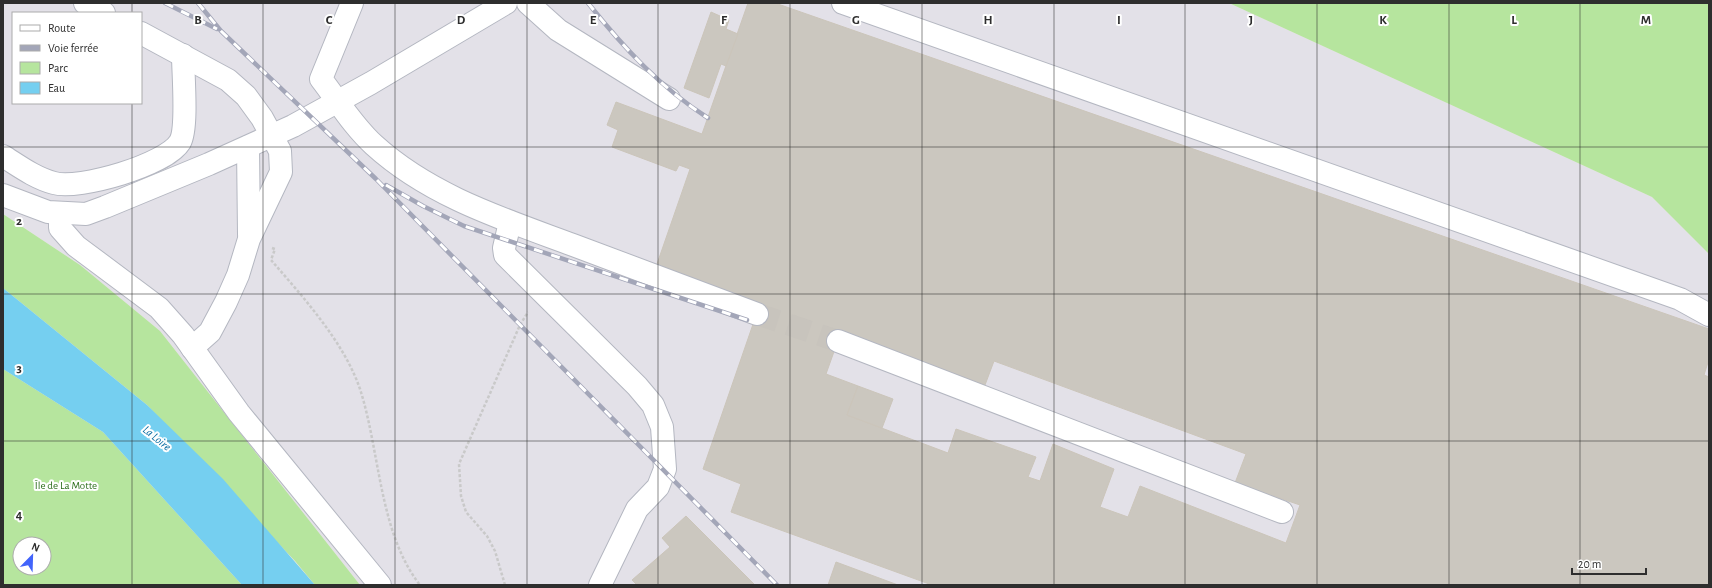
<svg xmlns="http://www.w3.org/2000/svg" width="1712" height="588" viewBox="0 0 1712 588" font-family="'Alegreya Sans',sans-serif">
<rect width="100%" height="100%" fill="#efe9e1"/>
<path fill="#e3e1e8" fill-rule="evenodd" d="M3,3h1226l423,194 57,57v331h-1349l-200,-254 -80,-66 -77,-51zM13,13h128v90h-128z"/>
<g fill="#b6e59e" fill-rule="evenodd">
<path d="M1229,3h480v251l-57,-57z"/>
<path d="M3,214l77,51 80,66 200,254h-45l-20,-24 -148,-156 -144,-117z"/>
<path d="M3,369l100,63 139,153h-239zM20,544h24v24h-24z"/>
</g>
<path fill="#75cff0" d="M3,288l144,117 76,74 92,106h-73l-139,-153 -100,-63z"/>
<g fill="#cbc7bf" stroke="#cbc5ba" fill-rule="evenodd">
<path d="M748,3h27l934,326v30l-5,16 5,2v208h-777l-201,-73 10,-28 -38,-15 57,-165 -103,-40 33,-95 -11,-4 -3,6 -64,-24 6,-17 -11,-5 9,-23 86,32zM841,332l144,53 9,-24 252,93 -11,29 65,22 -14,38 -146,-57 -12,31 -28,-10 14,-38 -61,-25 -13,37 -12,-4 8,-20 -80,-28 -8,24 -101,-38 11,-29 -32,-12z"/>
<path d="M711,12l18,8 -3,9 12,5 -12,32 -5,-2 -12,34 -25,-10z"/>
<path d="M858,386l35,13 -11,29 -35,-13z"/>
<path d="M686,516l69,69h-118l-5,-5 38,-33 -8,-9z"/>
<path d="M836,562l62,23h-70z"/>
</g>
<g fill="none" stroke-linecap="round" stroke-linejoin="round">
<path stroke="#c8c4bd" stroke-width="22" stroke-dasharray="22 11" stroke-linecap="butt" d="M757,314l81,27"/>
<g stroke="#b4b7c1" stroke-width="24">
<g id="minor">
<path d="M85,3l19,10"/>
<path d="M352,3l-31,76c17,22 32,47 53,66 56,51 129,74 199,100 61,23 123,46 184,69"/>
<path d="M528,3l30,27 111,69"/>
<path d="M843,3l837,296 29,16"/>
<path d="M141,33l87,47 18,16 16,22 18,33 1,21 -32,67 -11,36 -12,27 -16,30 -18,16"/>
<path d="M248,147l1,87"/>
<path d="M3,156c16,10 32,22 51,27 25,7 112,-18 126,-41 8,-14 3,-69 3,-87"/>
<path d="M3,195l45,17 38,2 19,-7 104,-43 84,-38 78,-43 135,-80"/>
<path d="M60,213v15l16,18 83,62 24,27 56,78 141,172"/>
<path d="M510,222l-6,26 1,7 132,131 16,19 9,22 3,42 -7,18 -21,22 -37,76"/>
<path d="M838,341l444,171"/>
</g>
</g>
<g stroke="#c9c9c9" stroke-width="2.5" stroke-dasharray="3 2" stroke-linecap="butt">
<path d="M272,248l3,1 -4,11c32,37 73,82 89,129 20,62 19,144 60,196"/>
<path d="M505,585l-10,-34 -8,-15 -21,-24 -5,-16 -2,-32 61,-139 8,-13"/>
</g>
<use href="#minor" stroke="#fff" stroke-width="22"/>
<g stroke="#a3a6b8" stroke-width="4.5">
<g id="rail">
<path d="M165,3l52,26"/>
<path d="M198,3l23,28 155,148 401,406"/>
<path d="M588,3c35,44 73,85 120,115"/>
<path d="M386,185l37,21 41,20 283,94"/>
</g>
</g>
<use href="#rail" stroke="#fff" stroke-width="3" stroke-dasharray="9" stroke-linecap="butt"/>
</g>
<path fill="none" stroke="#2e2e2e" stroke-width="1" stroke-opacity="0.55" d="M132,3v10M263,3v582M395,3v582M527,3v582M658,3v582M790,3v582M922,3v582M1054,3v582M1185,3v582M1317,3v582M1449,3v582M1580,3v582M132,103v482M3,147h1706M3,294h1706M3,441h1706"/>
<g text-anchor="middle" dominant-baseline="central" stroke-width="4" stroke-linejoin="round" paint-order="stroke">
<g font-size="11" fill="#2c6e1b" stroke="#fff">
<text x="66" y="485">Île de La Motte</text>
</g>
<g font-size="12" font-style="italic" fill="#0d6fa3" stroke="#fff">
<text transform="translate(157 438) rotate(39)">La Loire</text>
</g>
</g>
<g font-size="13" text-anchor="middle" font-weight="bold" fill="#2e2e2e" stroke="#fff" stroke-width="4" stroke-linejoin="round" paint-order="stroke">
<text x="198" y="24">B</text>
<text x="329" y="24">C</text>
<text x="461" y="24">D</text>
<text x="593" y="24">E</text>
<text x="724" y="24">F</text>
<text x="856" y="24">G</text>
<text x="988" y="24">H</text>
<text x="1119" y="24">I</text>
<text x="1251" y="24">J</text>
<text x="1383" y="24">K</text>
<text x="1514" y="24">L</text>
<text x="1646" y="24">M</text>
<text x="19" y="225">2</text>
<text x="19" y="372">3</text>
<text x="19" y="519">4</text>
</g>
<rect width="1712" height="588" fill="none" stroke="#2e2e2e" stroke-width="8"/>
<rect x="12" y="12" width="130" height="92" fill="#ffffff" stroke="#ababab"/>
<rect x="20" y="25" width="20" height="6" fill="#ffffff" stroke="#ababab"/>
<text x="48" y="32" font-size="12" fill="#2e2e2e">Route</text>
<rect x="20" y="45" width="20" height="6" fill="#a3a6b8" stroke="#ababab"/>
<text x="48" y="52" font-size="12" fill="#2e2e2e">Voie ferrée</text>
<rect x="20" y="62" width="20" height="12" fill="#b6e59e" stroke="#ababab"/>
<text x="48" y="72" font-size="12" fill="#2e2e2e">Parc</text>
<rect x="20" y="82" width="20" height="12" fill="#75cff0" stroke="#ababab"/>
<text x="48" y="92" font-size="12" fill="#2e2e2e">Eau</text>
<g transform="translate(32 556) rotate(23)"><circle r="19" fill="#ffffff" stroke="#ababab"/>
<path d="M0-3L7 15L0 10L-7 15Z" fill="#4264fb"/>
<text y="-6" font-size="11" font-weight="bold" text-anchor="middle" fill="#2e2e2e">N</text>
</g>
<path d="M1572 568v6h74v-6" fill="none" stroke="#2e2e2e" stroke-width="2"/>
<text x="1578" y="568" font-size="12" fill="#2e2e2e" stroke="#ffffff" stroke-width="3" paint-order="stroke">20 m</text>
</svg>
